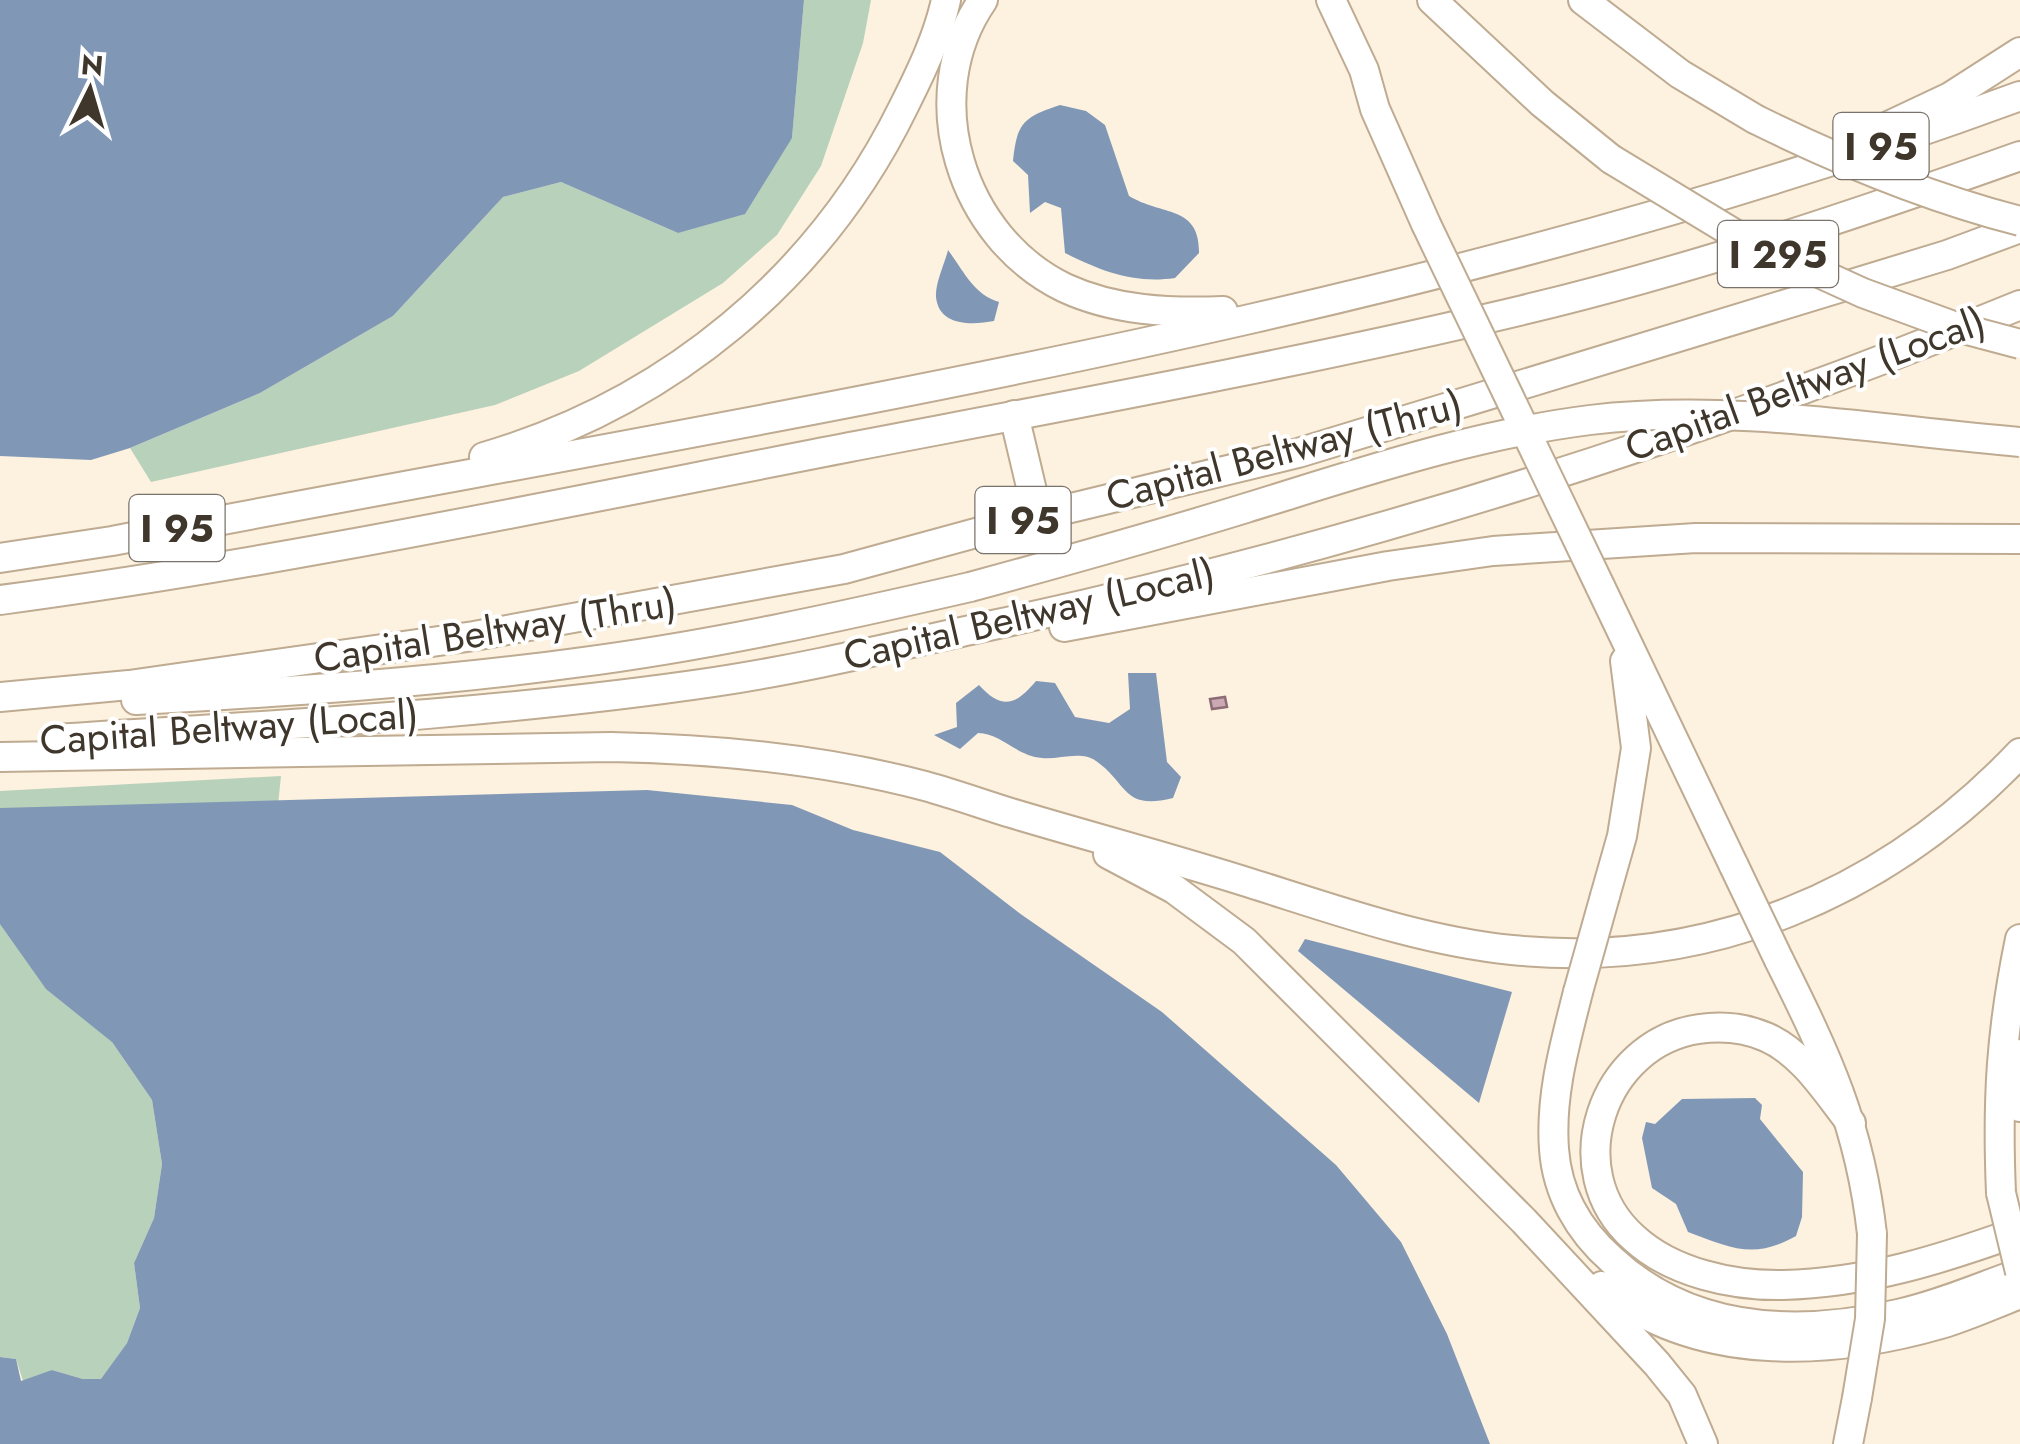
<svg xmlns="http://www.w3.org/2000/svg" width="2020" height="1444" viewBox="0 0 2020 1444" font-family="Jost,sans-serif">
<rect width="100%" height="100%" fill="#fdf1e0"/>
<g fill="#b8d1bb">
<path d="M804,0h67l-8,43 -42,123 -44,69 -54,48 -144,88 -84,34 -344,77 -21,-34 130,-55 133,-77 110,-119 58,-15 117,51 114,-95z"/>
<path d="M281,776l-4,39 -165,227 40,58 10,64 -8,54 -20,45 6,45 -13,35 -25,36h-19l-31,-9 -27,17 -9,-28 -16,-2v-566z"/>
</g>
<g fill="#8098b5">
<path d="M0,0h804l-12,138 -47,76 -67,19 -117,-51 -58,15 -110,119 -133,77 -130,55 -39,12 -91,-4z"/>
<path d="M1060,105l26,6 19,14 24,71c33,20 71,9 70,57l-24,25c-41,6 -74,-7 -110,-25l-4,-45 -16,-6 -15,11 -2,-38 -15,-14c4,-39 11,-44 47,-56z"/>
<path d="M948,250c15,20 26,45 51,52l-5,19c-21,4 -55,6 -58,-24 -1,-14 9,-34 12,-47z"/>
<path d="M1128,673h28l11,89 14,15 -8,21c-51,13 -45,-15 -77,-37 -15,-11 -38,-1 -54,-3 -26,-2 -41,-25 -64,-25l-18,16 -26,-14 23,-8 -1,-24 23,-18c23,25 36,21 57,-4l19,2 20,34 34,6 21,-14z"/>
<path d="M647,790l145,15 61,25 87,22 82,63 140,97 174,153 65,77 46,92 43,110h-1490v-87l16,2 5,22 31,-11 31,9h18l26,-36 13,-35 -6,-45 20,-45 8,-54 -10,-64 -40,-58 -66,-53 -46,-65v-116z"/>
<path d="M1305,939l207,53 -33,111 -181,-152z"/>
<path d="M1755,1098l7,7 -2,14 43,53 -1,45 -6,19c-42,24 -65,12 -108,-4l-12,-28 -24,-16 -10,-50 4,-16 9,2 27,-25z"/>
</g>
<path fill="#cba8b3" stroke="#8b6b75" stroke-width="2.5" d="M1225,697l2,10 -15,2 -2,-10z"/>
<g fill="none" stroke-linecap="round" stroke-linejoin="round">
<g stroke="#beab91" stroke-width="32">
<g id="motorway">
<path d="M983,0c-67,97 -22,238 82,288 50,23 104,25 158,23"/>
<path d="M1331,0l33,70 11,39 51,115"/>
<path d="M1432,0l110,103 69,56"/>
<path d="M1583,0l97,74 75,45"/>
<path d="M1880,130l70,-33 70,-45"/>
<path d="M1014,415l24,101"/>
<path d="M484,457c184,-54 336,-179 420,-351 17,-34 34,-69 42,-106"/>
<path d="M0,558l112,-17c641,-124 1293,-218 1908,-445"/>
<path d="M1600,586l134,280"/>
<path d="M0,600c286,-38 567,-98 850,-153 225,-43 450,-84 673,-137 168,-40 334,-96 497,-154"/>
<path d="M1064,627l324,-61 105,-15 203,-13 324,1"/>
<path d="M0,697l129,-12 345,-49 370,-67 194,-53 260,-63 649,-198 73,-27"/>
<path d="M136,700c147,-8 293,-17 439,-37 133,-17 264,-46 395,-76"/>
<path d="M56,739c220,-14 441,-25 658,-57 94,-14 187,-37 279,-57 350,-76 695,-184 1027,-320"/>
<path d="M0,757l611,-10c106,2 212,12 314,39 29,8 57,18 86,27 80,24 160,45 239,70 86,27 172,58 262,67 196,20 374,-56 508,-197"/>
<path d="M1108,854l66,35 70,52 280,280 133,143 25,31 21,49"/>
<path d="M1605,896l17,-60 14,-88 -11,-87"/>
<path d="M1779,960c48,96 81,166 93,274"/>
<path d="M1578,992c-13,52 -28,103 -24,157 3,44 25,82 58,111 79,73 184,77 286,54 41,-9 82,-27 122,-41"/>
<path d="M2017,1054l3,53"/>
<path d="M1851,1123c-24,-30 -48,-70 -85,-86 -21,-9 -45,-11 -67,-8 -97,14 -141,142 -65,209 38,35 99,48 149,47 84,-2 159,-26 237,-54"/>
<path d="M2001,1193c-4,-94 0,-162 19,-254"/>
<path d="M1602,1286c94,77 228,70 339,38 27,-8 53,-20 79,-30"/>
<path d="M1848,1444l9,-46"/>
</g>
</g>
<use href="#motorway" stroke="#fff" stroke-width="28"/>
<g stroke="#beab91" stroke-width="32" stroke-linecap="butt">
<g id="motorway-bridge">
<path d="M1755,119c85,42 172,78 265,102"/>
<path d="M1611,159l127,77 125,57 93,34 64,17"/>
<path d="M1426,224l174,362"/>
<path d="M970,587c92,-25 185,-51 276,-79 114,-35 225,-73 344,-88 143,-17 287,10 430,22"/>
<path d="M1734,866l45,94"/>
<path d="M1578,992l27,-96"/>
<path d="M2001,1193l19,79"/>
<path d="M1857,1398l13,-79 2,-85"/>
</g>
</g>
<use href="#motorway-bridge" stroke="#fff" stroke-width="28"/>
</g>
<g text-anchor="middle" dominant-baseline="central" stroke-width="8" stroke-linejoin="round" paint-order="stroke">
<g fill="#fff" stroke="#79736b" stroke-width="2.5">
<rect x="1833.5" y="113" width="95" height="66" rx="8"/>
<rect x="1718" y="221" width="120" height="66" rx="8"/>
<rect x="975.5" y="487" width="95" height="66" rx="8"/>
<rect x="129.5" y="495" width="95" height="66" rx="8"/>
</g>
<g font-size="38" font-weight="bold" fill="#3f372c">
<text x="1881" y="146">I 95</text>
<text x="1778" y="254">I 295</text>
<text x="1023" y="520">I 95</text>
<text x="177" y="528">I 95</text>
</g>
<g font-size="40" fill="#3f372c" stroke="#fff">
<text transform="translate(1805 384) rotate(-20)">Capital Beltway (Local)</text>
<text transform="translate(1284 450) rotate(-15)">Capital Beltway (Thru)</text>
<text transform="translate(1029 614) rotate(-13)">Capital Beltway (Local)</text>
<text transform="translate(495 630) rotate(-9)">Capital Beltway (Thru)</text>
<text transform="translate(229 727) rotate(-4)">Capital Beltway (Local)</text>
</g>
</g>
<g transform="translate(90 90) rotate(5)" stroke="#ffffff" stroke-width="8" paint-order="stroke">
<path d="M0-8L18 38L0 25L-18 38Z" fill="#3f372c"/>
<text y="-15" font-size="28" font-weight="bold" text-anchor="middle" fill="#3f372c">N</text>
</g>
</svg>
